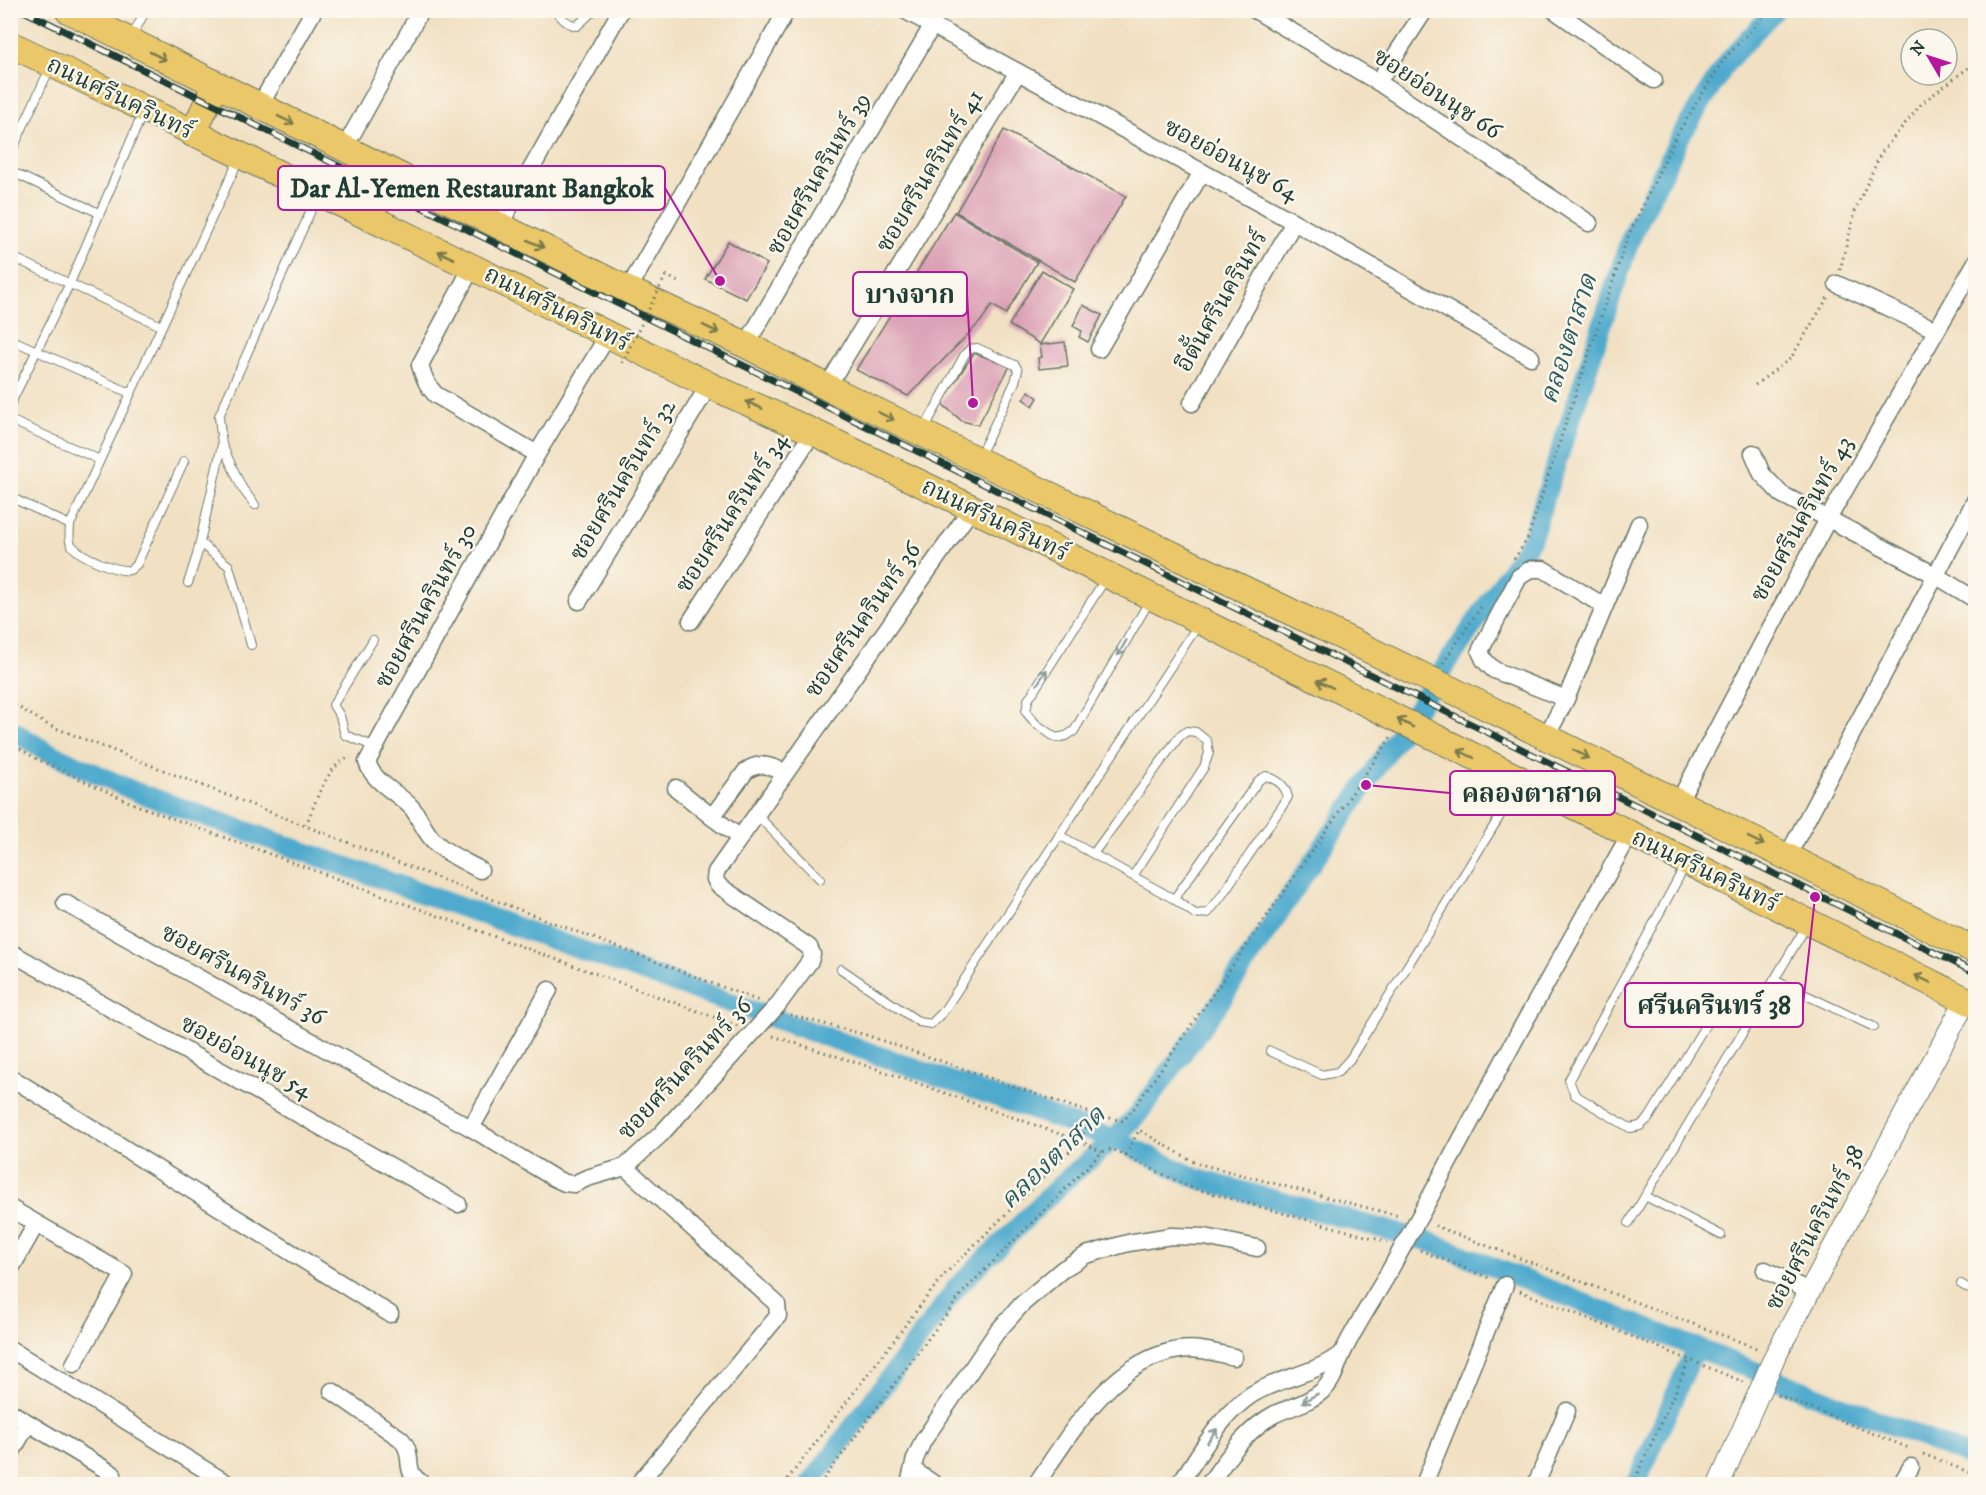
<svg xmlns="http://www.w3.org/2000/svg" width="1986" height="1495" viewBox="0 0 1986 1495" font-family="'IM FELL DW Pica','Noto Serif Thai',serif">
<rect width="100%" height="100%" fill="#fbf7ec"/>
<filter id="ink" filterUnits="userSpaceOnUse"><feTurbulence type="fractalNoise" baseFrequency=".0167" numOctaves="2"/><feDisplacementMap in="SourceGraphic" scale="12" xChannelSelector="R" yChannelSelector="G"/><feConvolveMatrix kernelMatrix="1 2 1 2 8 2 1 2 1" color-interpolation-filters="sRGB"/></filter>
<filter id="wash" filterUnits="userSpaceOnUse"><feTurbulence type="fractalNoise" baseFrequency=".008" numOctaves="4" result="noise"/><feDisplacementMap in="SourceGraphic" scale="24" xChannelSelector="R" yChannelSelector="G"/><feGaussianBlur stdDeviation="1.35" result="paint"/><feColorMatrix in="noise" values="0 0 0 0 0 0 0 0 0 0 0 0 0 0 0 0 0 1.4 0 .05"/><feComposite in="paint" operator="in"/></filter>
<g filter="url(#wash)">
<rect width="100%" height="100%" fill="#f1e0c2"/>
<g fill="none" stroke-linecap="round" stroke-linejoin="round">
<g stroke="#4faacd" stroke-width="20">
<path d="M10,729l34,21 92,42 978,347 84,40 230,62 548,218"/>
<path d="M810,1484l148,-198 103,-102 53,-45 25,-26 77,-105 100,-151 215,-317 99,-300 50,-103 47,-75 48,-52"/>
<path d="M1636,1484l60,-137"/>
</g>
</g>
<g id="blocks">
<g fill="#dba0b6">
<path d="M1004,130l122,66 -51,86 -119,-70z"/>
<path d="M954,212l83,50 -31,52 -14,-9 -11,16 -73,75 -52,-26z"/>
<path d="M728,241l39,23 -21,35 -41,-20z"/>
<path d="M1042,270l31,19 -33,55 -31,-19z"/>
<path d="M1083,305l19,10 -14,27 -9,-5 3,-6 -9,-5z"/>
<path d="M1065,342l3,24 -29,3 -1,-11 4,-1 -2,-12z"/>
<path d="M974,353l36,13 -32,59 -16,-4 -21,-18z"/>
<path d="M1029,391l9,7 -5,8 -10,-7z"/>
</g>
</g>
</g>
<g filter="url(#ink)">
<use href="#blocks" fill-opacity="0" stroke="#687666" stroke-width="1.5"/>
<g fill="none" stroke-linecap="round" stroke-linejoin="round">
<g stroke="#687666" stroke-width="10">
<g id="service">
<path d="M557,10c4,10 11,14 20,16l17,-16"/>
<path d="M131,38l15,-28"/>
<path d="M10,155l40,-87"/>
<path d="M10,171l89,42"/>
<path d="M10,256l151,70"/>
<path d="M10,339l120,54"/>
<path d="M10,405l60,-122 74,-173"/>
<path d="M10,420l90,40"/>
<path d="M923,431l42,-77 5,-5 7,-1 38,17 3,5 -3,12 -36,75"/>
<path d="M222,445l20,43 13,17"/>
<path d="M184,461l-47,103 -7,6c-11,3 -54,-15 -59,-26 -3,-5 -1,-13 -1,-19l170,-368"/>
<path d="M10,497l60,28"/>
<path d="M200,543l29,23 22,79"/>
<path d="M1106,578l-78,122 -2,12 10,12 20,14 10,-2 8,-5 76,-131"/>
<path d="M188,583l9,-28 25,-110 -3,-29 98,-219"/>
<path d="M373,640l-40,65 7,11 5,19 31,12"/>
<path d="M756,814l64,65"/>
<path d="M1059,835l115,64 21,15 13,-1 12,-15 63,-93 5,-8c-3,-12 -10,-17 -22,-21l-7,4 -85,119"/>
<path d="M1093,854l86,-117 8,-6 9,1 11,9 2,12 -5,14 -71,109"/>
<path d="M1686,864l-117,216 6,15 55,33 10,-2 9,-8 62,-102"/>
<path d="M841,969l78,53 12,2 12,-12 257,-390"/>
<path d="M1774,980l100,47"/>
<path d="M1270,1051l52,24 16,-3 12,-13 171,-277"/>
<path d="M1645,1196l76,39"/>
<path d="M1629,1223l178,-298"/>
<path d="M1961,1284l15,9"/>
</g>
</g>
<g stroke="#687666" stroke-width="19">
<g id="minor">
<path d="M904,10l390,212 237,135"/>
<path d="M1255,10l123,72 211,141"/>
<path d="M1554,10l100,70"/>
<path d="M1378,82l47,-72"/>
<path d="M259,107l55,-97"/>
<path d="M344,149l77,-139"/>
<path d="M499,226l122,-216"/>
<path d="M472,267l-52,98c3,12 7,21 16,30l101,59"/>
<path d="M1837,284l99,46"/>
<path d="M628,290l159,-280"/>
<path d="M746,345l186,-319"/>
<path d="M1099,349l103,-177"/>
<path d="M827,387l191,-315"/>
<path d="M1192,403l102,-181"/>
<path d="M1753,453l9,21 19,20 154,81 41,25"/>
<path d="M579,601l130,-216"/>
<path d="M691,621l122,-189"/>
<path d="M1566,699l-72,-29 -10,-10 -4,-9 39,-74 12,-8h12l61,37"/>
<path d="M1546,737l20,-38 73,-175"/>
<path d="M676,788l36,29"/>
<path d="M1678,803l150,-284 148,-257"/>
<path d="M739,837l-27,-20 34,-46c14,-11 25,-4 39,1"/>
<path d="M1787,857l189,-358"/>
<path d="M480,870c-14,-8 -33,-16 -44,-27 -11,-9 -15,-24 -24,-35 -14,-16 -38,-24 -45,-46l170,-308 71,-119"/>
<path d="M65,903l273,153 133,72 83,50 11,5 9,1 13,-6 38,-11 36,-33 116,-128 33,-45 2,-7 -3,-7 -91,-62 -3,-6 1,-7 256,-364"/>
<path d="M10,952l448,252"/>
<path d="M10,1077l380,237"/>
<path d="M471,1128l78,-138"/>
<path d="M625,1167l152,137 1,12 -140,168"/>
<path d="M10,1208l114,66 -50,90"/>
<path d="M1422,1212l97,-180 111,-198"/>
<path d="M10,1270l26,-46"/>
<path d="M1765,1270l44,21"/>
<path d="M10,1349l218,135"/>
<path d="M332,1391l69,48c16,19 -1,31 22,45"/>
<path d="M10,1412l103,62 -6,10"/>
<path d="M10,1455l18,-32"/>
<path d="M913,1470l21,14"/>
<path d="M909,1484l6,-25 8,-18 73,-108 26,-29 41,-35 23,-14 42,-12 43,-7 34,1 52,11"/>
<path d="M1036,1484c35,-51 76,-124 143,-134 18,-3 38,3 55,7"/>
<path d="M1179,1484c21,-29 40,-68 72,-89 28,-18 64,-20 91,-42"/>
<path d="M1209,1484c18,-25 37,-55 66,-70 15,-7 33,-11 46,-22 13,-10 15,-26 22,-40 12,-25 28,-49 42,-73"/>
<path d="M1424,1484l81,-199"/>
<path d="M1536,1484l31,-73"/>
<path d="M1901,1484l10,-17"/>
</g>
</g>
<g stroke="#687666" stroke-width="23">
<path id="tertiary" d="M1719,1484l56,-128 191,-356"/>
</g>
<g stroke="#687666" stroke-width="28">
<g id="primary">
<path d="M68,10l560,280 118,55 81,42 627,304 522,260"/>
<path d="M10,44l462,223 237,118 104,47 159,76 1004,497"/>
<path d="M193,134l22,-49"/>
</g>
</g>
<g stroke="#687666" stroke-width="3" stroke-dasharray="1.5 4.5" stroke-linecap="butt">
<path d="M1840,270l16,-62 25,-55 41,-50 54,-41"/>
<path d="M666,275l12,7"/>
<path d="M1755,385l36,-27 37,-61"/>
<path d="M1514,559l13,-19 100,-301 49,-103 48,-77 46,-49"/>
<path d="M1443,663l40,-59"/>
<path d="M10,702l38,23 459,180 252,96"/>
<path d="M10,742l25,16 101,47 602,221"/>
<path d="M306,825c9,-21 21,-62 45,-68"/>
<path d="M790,1015l76,20 227,79 30,7 11,-13 257,-371"/>
<path d="M773,1036l104,33 203,72 22,11"/>
<path d="M1126,1155l13,-25 57,33 203,53"/>
<path d="M1435,1226l324,123"/>
<path d="M1420,1250l69,28"/>
<path d="M1520,1291l224,91"/>
<path d="M1778,1395l133,54"/>
<path d="M1923,1454l53,21"/>
<path d="M784,1484l159,-208 137,-135 13,-27"/>
<path d="M820,1484l143,-192 139,-140 10,-3 77,38 198,55"/>
<path d="M1633,1484l56,-123"/>
</g>
<use href="#service" stroke="#fff" stroke-width="8"/>
<use href="#minor" stroke="#fff" stroke-width="16"/>
<use href="#tertiary" stroke="#fff" stroke-width="21"/>
<use href="#primary" stroke="#eac769" stroke-width="26"/>
<g stroke="#1f3d34" stroke-width="7">
<path id="rail" d="M22,10l1954,963"/>
</g>
<use href="#rail" stroke="#fbf7ec" stroke-width="4.5" stroke-dasharray="14" stroke-linecap="butt"/>
<g stroke="#687666" stroke-width="19" stroke-linecap="butt">
<path id="minor-bridge" d="M1385,1279l37,-67"/>
</g>
<path stroke="#687666" stroke-width="3" stroke-dasharray="1.5 4.5" stroke-linecap="butt" d="M622,363l44,-88"/>
<use href="#minor-bridge" stroke="#fff" stroke-width="16"/>
</g>
<defs><path id="oneway-shaft" d="M-6 0H5M1.5-3L5.5 0L1.5 3" fill="none" stroke-width="1.6" stroke-linecap="round" stroke-linejoin="round" transform="scale(1.5)"/></defs>
<g stroke="#7a7b4c">
<use href="#oneway-shaft" transform="translate(158 56) rotate(27)"/>
<use href="#oneway-shaft" transform="translate(286 120) rotate(26)"/>
<use href="#oneway-shaft" transform="translate(536 244) rotate(26)"/>
<use href="#oneway-shaft" transform="translate(446 255) rotate(-154)"/>
<use href="#oneway-shaft" transform="translate(711 329) rotate(25)"/>
<use href="#oneway-shaft" transform="translate(754 405) rotate(-156)"/>
<use href="#oneway-shaft" transform="translate(886 416) rotate(26)"/>
<use href="#oneway-shaft" transform="translate(1325 684) rotate(-154)"/>
<use href="#oneway-shaft" transform="translate(1405 723) rotate(-153)"/>
<use href="#oneway-shaft" transform="translate(1466 754) rotate(-154)"/>
<use href="#oneway-shaft" transform="translate(1581 754) rotate(27)"/>
<use href="#oneway-shaft" transform="translate(1756 841) rotate(26)"/>
<use href="#oneway-shaft" transform="translate(1923 979) rotate(-154)"/>
</g>
<g stroke="#8f9e9a">
<use href="#oneway-shaft" transform="translate(1122 648) rotate(120)"/>
<use href="#oneway-shaft" transform="translate(1042 677) rotate(-57)"/>
<use href="#oneway-shaft" transform="translate(1310 1398) rotate(151)"/>
<use href="#oneway-shaft" transform="translate(1212 1436) rotate(-55)"/>
</g>
</g>
<g text-anchor="middle" dominant-baseline="central" stroke-width="5" stroke-linejoin="round" paint-order="stroke">
<g font-size="24" fill="#1f3d34" stroke="#fbf7ec">
<text transform="translate(1437 94) rotate(33)">ซอยอ่อนนุช 66</text>
<text transform="translate(120 98) rotate(26)">ถนนศรีนครินทร์</text>
<text transform="translate(1231 160) rotate(28)">ซอยอ่อนนุช 64</text>
<text transform="translate(930 171) rotate(-59)">ซอยศรีนครินทร์ 41</text>
<text transform="translate(819 174) rotate(-60)">ซอยศรีนครินทร์ 39</text>
<text transform="translate(1222 301) rotate(-60)">อีตั้นศรีนครินทร์</text>
<text transform="translate(557 309) rotate(27)">ถนนศรีนครินทร์</text>
<text transform="translate(623 480) rotate(-59)">ซอยศรีนครินทร์ 32</text>
<text transform="translate(732 513) rotate(-57)">ซอยศรีนครินทร์ 34</text>
<text transform="translate(1802 519) rotate(-61)">ซอยศรีนครินทร์ 43</text>
<text transform="translate(995 520) rotate(26)">ถนนศรีนครินทร์</text>
<text transform="translate(426 606) rotate(-61)">ซอยศรีนครินทร์ 30</text>
<text transform="translate(863 620) rotate(-55)">ซอยศรีนครินทร์ 36</text>
<text transform="translate(1705 871) rotate(26)">ถนนศรีนครินทร์</text>
<text transform="translate(243 975) rotate(29)">ซอยศรีนครินทร์ 36</text>
<text transform="translate(246 1057) rotate(29)">ซอยอ่อนนุช 54</text>
<text transform="translate(685 1069) rotate(-47)">ซอยศรีนครินทร์ 36</text>
<text transform="translate(1815 1228) rotate(-62)">ซอยศรีนครินทร์ 38</text>
</g>
<g font-size="26" font-style="italic" fill="#2d5e62" stroke="#fbf7ec">
<text transform="translate(1569 339) rotate(-72)">คลองตาสาด</text>
<text transform="translate(1053 1158) rotate(-44)">คลองตาสาด</text>
</g>
</g>
<path fill="none" stroke="#b5179e" stroke-width="2" d="M720 281L665 188M973 403L967 294M1366 785L1450 793M1815 897L1803 1005"/>
<g fill="#b5179e" stroke="#fbf7ec" stroke-width="2">
<circle cx="720" cy="281" r="6"/>
<circle cx="973" cy="403" r="6"/>
<circle cx="1366" cy="785" r="6"/>
<circle cx="1815" cy="897" r="6"/>
</g>
<g fill="#fbf7ec" stroke="#b5179e" stroke-width="2">
<rect x="278" y="166" width="387" height="44" rx="6"/>
<rect x="853" y="272" width="114" height="44" rx="6"/>
<rect x="1450" y="771" width="165" height="44" rx="6"/>
<rect x="1625" y="983" width="178" height="44" rx="6"/>
</g>
<g font-size="26" text-anchor="middle" font-weight="bold" fill="#1f3d34">
<text x="472" y="197">Dar Al-Yemen Restaurant Bangkok</text>
<text x="910" y="303">บางจาก</text>
<text x="1532" y="802">คลองตาสาด</text>
<text x="1714" y="1014">ศรีนครินทร์ 38</text>
</g>
<rect width="1986" height="1495" fill="none" stroke="#fbf7ec" stroke-width="36"/>
<g transform="translate(1929 57) rotate(309)"><circle r="28" fill="#fbf7ec" stroke="#a3ada2" stroke-width="1.5"/>
<path d="M0-4.5L10 22L0 15L-10 22Z" fill="#b5179e"/>
<text y="-9" font-size="16" font-weight="bold" text-anchor="middle" fill="#1f3d34">N</text>
</g>
</svg>
